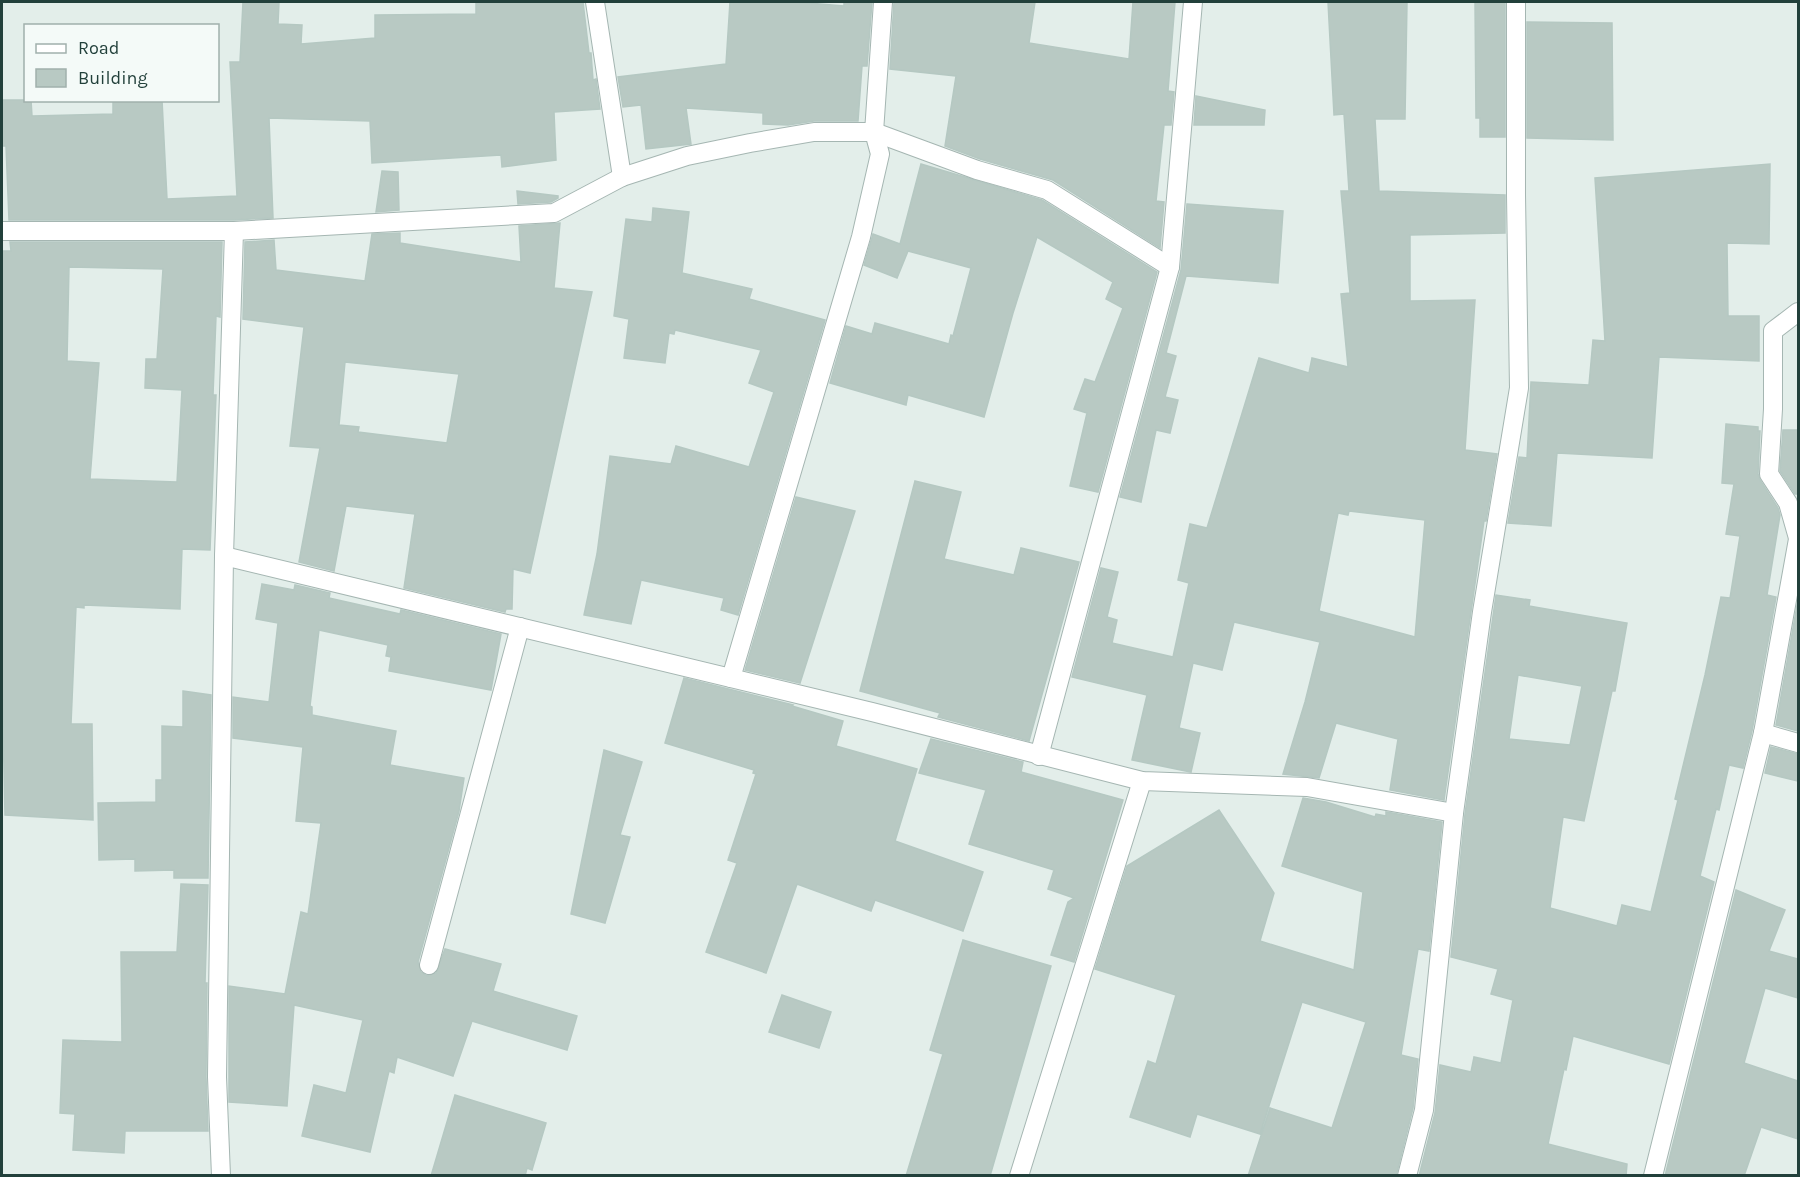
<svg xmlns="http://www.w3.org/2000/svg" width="1800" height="1177" viewBox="0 0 1800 1177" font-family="Karla,sans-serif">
<rect width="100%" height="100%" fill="#e3eeea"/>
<g fill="#b8c9c3" stroke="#b5c8c2" stroke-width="1.5" fill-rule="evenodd">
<path d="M243,2h36l-1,22 24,1 -1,19 74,-6v-23l101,-1v-12h107l6,51h2l2,27 3,-1 4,30 -46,3 2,48 -54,7 -1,-12 -129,8 -2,-42 -101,-3 4,100 -39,2h-225l-3,-74h-4v-46h29l1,16 81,-2v-14h49l5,99 70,-3 -7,-134h10z"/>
<path d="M730,2h66l48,4v-4h28l-5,64h-5l-4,55h-44l-26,4 -25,-1v-11l-77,-5 5,36 -45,5 -5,-44 -18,2 -5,-30 108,-13z"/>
<path d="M894,2h141l-6,41 100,16 4,-57h42l-7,89 6,1 -3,33h-7l-8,76 8,1 -4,46 -107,-68 -73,-21 -35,-13 11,-70 -66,-7z"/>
<path d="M1328,2h79l-2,117h-30l4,72 126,4v38l-95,2v66l65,-1 -10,150 32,4 -11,67h-2l-40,279 -54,-10 8,-51 -62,-16 -17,55 -36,-4 22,-72 15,-60 -86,-20 -12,48 -29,-7 -14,65 21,5 -9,39 -59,-12 15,-65 -75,-18 29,-109 17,4 -11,45 10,3 -5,23 61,14 16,-74 -11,-3 12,-56 17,4 52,-170 50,15 3,-15 36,9 -7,-73 9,-1 -9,-102h8l-5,-77 -10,1zM1349,511l76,9 -10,117 -96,-26 19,-98 10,2z"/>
<path d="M1475,2h30v135h-25v-19h-4z"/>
<path d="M1527,22l85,1 1,117 -86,-2z"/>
<path d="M1196,96l69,14 -1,15h-70z"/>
<path d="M921,164l121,36 115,72 -59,220 -28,-6 17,-73 -13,-4 11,-30 10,3 28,-74 -17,-9 7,-17 -76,-45 -24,76 -29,104 -76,-22 -2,10 -76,-22 16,-57 26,8 3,-11 74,21 2,-9 2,1 18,-68 -63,-17 -11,27 -33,-13 9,-31 27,10z"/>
<path d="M1770,164l-1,80 -42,-1 1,73h31v45l-100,-4 -7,101 -95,-5 -6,73 -43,-3 11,-66 8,1 4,-76 58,3 4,-45 12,1 -10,-163z"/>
<path d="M382,171l16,1 1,38 -23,2z"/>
<path d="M517,191l41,5v2l-7,4 -33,2z"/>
<path d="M1187,204l96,7 -5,72 -92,-7 -20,77 10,3 -11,41 13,3 -8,33 -14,-3 -15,72 -21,-5 61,-227z"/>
<path d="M653,208l36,4 -7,61 70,16 -3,10 76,21 -87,295 -17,-5 3,-12 -83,-18 -10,44 -47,-9 13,-61 13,-98 61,8 5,-18 73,21 25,-75 -25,-9 12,-33 -86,-20 -1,4 -5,-1 -4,30 -41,-5 5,-39 -15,-3 12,-97 26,3z"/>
<path d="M560,223l-6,65 38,4 -62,281 -17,-4 -1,40h-6l-1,3 -101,-24 11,-74 -69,-8 -12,65 -35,-9 21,-114 -30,-2 14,-119 -61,-8 2,-77 29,-2 2,30 89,11 7,-47 28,-1v10l121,19 -2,-36zM345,362l114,12 -12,69 -89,-11 1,-5 -20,-2z"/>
<path d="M10,242h212l-2,75 -4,-1 -3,79h3l-6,155 -28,-1 -2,60 -96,-4v3l-8,-1 -5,117h21l1,96 -88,-5 -3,-135v-429h9zM69,267l94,2 -6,90h-11l-1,29 37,2 -5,92 -87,-3 9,-116 -32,-2z"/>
<path d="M1726,424l32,3v4h2l-2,43 2,6 18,28 2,7 -13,80 9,2 -24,134 -9,37 -14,-3 -10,45 -3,-1 -16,67 14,6 -45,182 -96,-28 -7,34 -2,-1 -16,75 79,20 -1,12h-207l16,-63 5,-48 31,7 3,-15 27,6 12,-63 -22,-6 7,-25 -47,-12 14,-143 31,-219 34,5 -1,6 98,17 -12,68h-3l-28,130 -21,-4 -13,91 67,18 5,-21 29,7 27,-112 -3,-1 30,-124 16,-78 9,1 10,-62 -14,-2 8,-50 -12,-1zM1518,675l64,11 -12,59 -61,-6z"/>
<path d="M1783,430h15v64h-3l-15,-23z"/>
<path d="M915,481l46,11 -17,67 70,16 7,-27 58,14 -50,179 -91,-24 2,-4 -80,-22z"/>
<path d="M796,497l59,14 -55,172 -55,-13z"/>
<path d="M262,584l32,6 1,-5 35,8 -1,5 71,16 1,-4 100,24 -10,56 -102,-19 2,-14 -5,-1 2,-11 -69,-15 -9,76 2,1v8l84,16 -6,34 74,13 -5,33 -41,151 3,10 6,4 9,-3 9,-24 56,15 -8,27 84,25 -10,34 -95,-29 -19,55 -56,-19 -3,16 -5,-2 -19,81 -68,-16 12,-51 32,8 17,-73 -69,-15 -7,101 -58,-4v-116l56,8 16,-82 7,2 13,-91 -25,-2 7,-74 -70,-9v-41l36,5 9,-79 -22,-4z"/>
<path d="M1798,600v131l-22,-6z"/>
<path d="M684,678l109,27 -1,1 51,15 -7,25 81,23 -22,72 88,31 -20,59 -88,-31 -4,11 -74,-27 -31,89 -60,-21 31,-89 -9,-3 28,-86 -3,-1 1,-3 -89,-27z"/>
<path d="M183,691l28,4 -3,183h-34v-8l-39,1v-12l-36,1 -1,-57 58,-1v-22h6v-54l21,1z"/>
<path d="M931,739l92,23 -2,10 102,28 -49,162 -23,-7 17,-53 6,-4 -26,-9 6,-19 -85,-26 17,-54 -67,-17z"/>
<path d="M1771,747l27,7v27l-33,-8z"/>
<path d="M604,750l38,12 -22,73 10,2 -25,86 -34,-9z"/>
<path d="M1303,798l23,4 49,15 1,-3 10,2v-4l56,10 -13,129 -11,-2 -17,106 17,4 -5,49 -17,68h-148l22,-68 62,20 34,-106 -64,-20 -42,132 -63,-20 -7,23 -60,-20 18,-56 8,3 20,-69 -81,-26 32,-103 92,-56 55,83 -14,48 94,29 9,-78 -81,-26z"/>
<path d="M181,884l27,1 -3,98h2l-1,94 2,54h-83l-1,22 -51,-3 2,-36 -15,-1 3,-73 59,2 -1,-90h56z"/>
<path d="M1736,890l49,20 -16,41 29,8v39l-33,-10 -21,75 54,18v58l-37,-12 -17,49h-79z"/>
<path d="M963,940l88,26 -61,210h-84l37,-122 -13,-4z"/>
<path d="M782,995l49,17 -12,36 -50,-16z"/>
<path d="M455,1095l91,28 -14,47 -5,-2 -2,8h-94z"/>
</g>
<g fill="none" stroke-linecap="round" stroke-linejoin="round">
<g stroke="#a5b6b2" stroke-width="20">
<g id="street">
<path d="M595,2l27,175"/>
<path d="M2,231h232l320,-18 68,-36 65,-21 63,-13 64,-11h60l103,38 70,20 123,77"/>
<path d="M1798,312l-25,19v78l-4,65 19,29 10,35"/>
<path d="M224,556l648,156 270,69 165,6 147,26"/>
<path d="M731,678l130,-441 19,-83 -6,-22 9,-130"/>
<path d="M1763,733l35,10"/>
<path d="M1039,756l131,-489 23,-265"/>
<path d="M429,965l91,-338"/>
<path d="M221,1176l-4,-99 7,-521 10,-325"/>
<path d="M1019,1176l123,-395"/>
<path d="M1407,1176l17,-66 30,-297 28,-201 37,-224 -3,-193v-193"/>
<path d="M1653,1176l110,-443 35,-194"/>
</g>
</g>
<use href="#street" stroke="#fff" stroke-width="18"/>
</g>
<rect width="1800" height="1177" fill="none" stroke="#22403b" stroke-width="6"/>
<rect x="24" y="24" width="195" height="78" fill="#f4faf8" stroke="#a0b0ac" stroke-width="1.5"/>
<rect x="36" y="44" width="30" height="9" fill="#ffffff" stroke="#a0b0ac" stroke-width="1.5"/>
<text x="78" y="54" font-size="18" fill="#22403b">Road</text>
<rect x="36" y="69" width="30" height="18" fill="#b8c9c3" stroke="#a0b0ac" stroke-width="1.5"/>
<text x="78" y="84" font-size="18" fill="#22403b">Building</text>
</svg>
